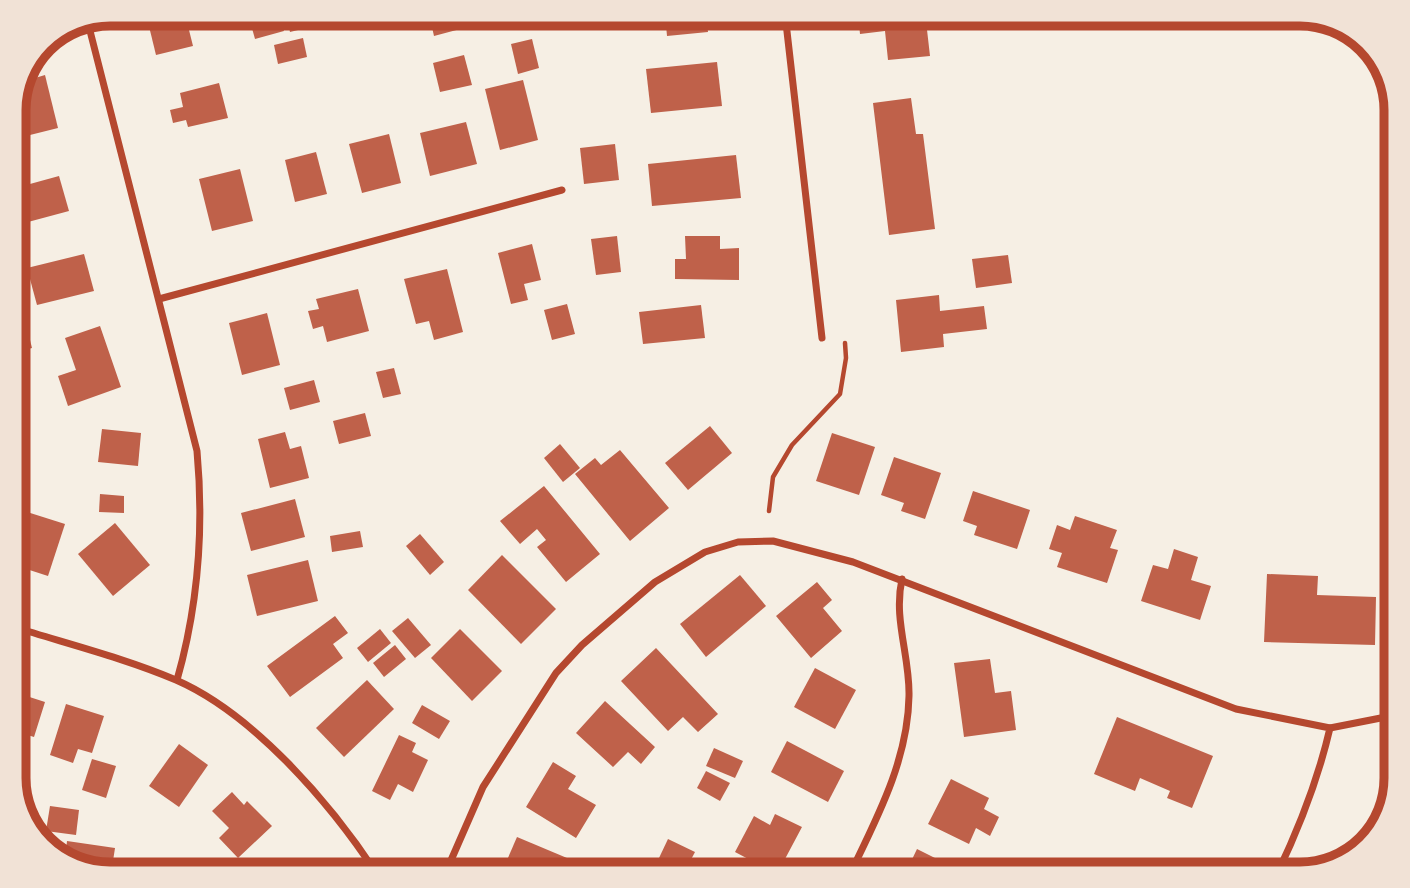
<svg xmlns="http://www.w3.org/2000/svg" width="1410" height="888" viewBox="0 0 1410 888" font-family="Manrope,sans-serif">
<rect width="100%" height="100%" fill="#f6efe4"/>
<g fill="#bf614a">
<path d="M146,14h39l8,32 -37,9z"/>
<path d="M248,14h31l5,17 -29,8z"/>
<path d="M286,14h30l2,11 -28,7z"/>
<path d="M429,14h32l3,14 -30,8z"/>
<path d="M665,14h41l2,18 -41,4z"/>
<path d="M858,14h50l1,9 17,-2 4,35 -42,4 -3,-29 -25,3z"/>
<path d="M303,38l4,19 -29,7 -4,-19z"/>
<path d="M532,39l7,29 -21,6 -7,-30z"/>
<path d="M464,55l8,30 -32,7 -7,-29z"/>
<path d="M717,62l5,44 -71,7 -5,-44z"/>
<path d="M45,75l13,53 -44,11v-35l11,-23z"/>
<path d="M523,80l15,60 -38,10 -15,-61z"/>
<path d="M219,83l9,35 -40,9 -2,-7 -13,3 -3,-13 13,-3 -3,-14z"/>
<path d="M911,98l5,36h7l12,95 -46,6 -16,-132z"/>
<path d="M466,122l11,42 -47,12 -10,-43z"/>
<path d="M389,134l12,49 -39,10 -13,-49z"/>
<path d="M615,144l4,36 -35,4 -4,-36z"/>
<path d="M316,152l11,42 -32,8 -10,-42z"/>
<path d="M736,155l5,43 -89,8 -4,-42z"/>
<path d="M240,169l13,52 -41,10 -13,-52z"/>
<path d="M59,176l10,35 -41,11 -9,-35z"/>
<path d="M617,236l4,36 -25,3 -5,-36z"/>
<path d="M685,236h35v13l19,-1v32l-64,-1v-20h11z"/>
<path d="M532,244l9,36 -17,4 4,16 -17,4 -13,-51z"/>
<path d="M84,254l10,37 -57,14 -10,-37z"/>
<path d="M1008,255l4,28 -36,5 -4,-29z"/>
<path d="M447,269l16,63 -29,8 -5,-19 -13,3 -12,-45z"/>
<path d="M358,289l11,42 -42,11 -4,-16 -10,3 -5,-18 11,-2 -3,-10z"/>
<path d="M939,295l1,16 44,-5 3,23 -44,5 1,13 -43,5 -5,-52z"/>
<path d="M567,304l8,30 -23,6 -8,-30z"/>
<path d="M701,305l4,33 -62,6 -4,-32z"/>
<path d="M267,313l13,52 -38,10 -13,-52z"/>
<path d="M100,326l21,61 -53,19 -10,-30 18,-6 -11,-32z"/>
<path d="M28,332l4,16 -18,5v-17z"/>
<path d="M394,368l7,26 -18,4 -7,-26z"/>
<path d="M314,380l6,22 -30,8 -6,-22z"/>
<path d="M365,413l6,23 -32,8 -6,-23z"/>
<path d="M14,420l8,2 -5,23h-3z"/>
<path d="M710,426l22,27 -44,37 -23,-27z"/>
<path d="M102,429l39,4 -3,33 -40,-4z"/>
<path d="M285,432l5,17 11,-3 8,32 -39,10 -12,-49z"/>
<path d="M832,433l43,14 -16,48 -43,-14z"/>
<path d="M560,444l20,24 -17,14 -19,-24z"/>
<path d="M620,450l49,58 -39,33 -55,-67 20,-16 6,7z"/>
<path d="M894,457l47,16 -16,46 -24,-8 3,-8 -23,-8z"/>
<path d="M544,486l56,68 -34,28 -29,-35 9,-7 -9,-11 -17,15 -20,-23z"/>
<path d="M973,491l57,19 -13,39 -43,-14 3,-9 -14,-5z"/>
<path d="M100,494l24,2v17l-25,-1z"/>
<path d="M295,499l10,38 -54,14 -10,-38z"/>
<path d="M24,511l41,13 -17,52 -34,-11v-23z"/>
<path d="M1075,516l42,14 -7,18 8,2 -11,33 -50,-16 5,-14 -13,-4 8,-24 13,5z"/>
<path d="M115,523l35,42 -37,31 -35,-42z"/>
<path d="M360,531l3,16 -31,5 -2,-16z"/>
<path d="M420,534l24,28 -14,13 -24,-29z"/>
<path d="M1174,549l24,8 -7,23 20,6 -11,34 -59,-19 12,-36 15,4z"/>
<path d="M502,555l54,54 -35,35 -53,-54z"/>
<path d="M308,560l10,41 -61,15 -10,-41z"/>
<path d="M1267,574l51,2 -1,19 59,2 -1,48 -111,-3z"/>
<path d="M740,575l26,31 -60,51 -26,-33z"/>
<path d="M817,582l15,18 -9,8 19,23 -31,27 -35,-42z"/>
<path d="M335,616l13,17 -15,11 10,14 -53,39 -23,-31z"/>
<path d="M408,618l23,27 -16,13 -23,-27z"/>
<path d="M380,629l11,14 -23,19 -11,-14z"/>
<path d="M460,629l42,42 -30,30 -41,-43z"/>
<path d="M395,645l11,14 -22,18 -11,-14z"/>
<path d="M656,648l62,66 -20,18 -15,-15 -15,14 -47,-50z"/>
<path d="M990,659l5,34 16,-2 5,39 -52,7 -10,-74z"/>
<path d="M815,668l41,22 -21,39 -41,-22z"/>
<path d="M367,680l27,29 -50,48 -28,-29z"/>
<path d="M14,692l31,10 -11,35 -16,-5 -3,11z"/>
<path d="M605,701l50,46 -14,17 -13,-12 -15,15 -37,-34z"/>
<path d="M66,704l38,12 -12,37 -14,-4 -5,14 -23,-8z"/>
<path d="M422,705l28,16 -11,18 -27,-16z"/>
<path d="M1117,717l96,39 -21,52 -25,-10 3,-7 -30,-13 -5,13 -41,-17z"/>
<path d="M399,735l17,8 -4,9 16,8 -15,32 -15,-8 -8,16 -18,-9z"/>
<path d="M787,741l57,30 -16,31 -57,-30z"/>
<path d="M179,744l29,21 -29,42 -30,-21z"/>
<path d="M714,748l29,13 -8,17 -29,-12z"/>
<path d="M92,759l24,7 -10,32 -24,-8z"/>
<path d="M553,762l23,14 -8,13 28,16 -20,33 -50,-31z"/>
<path d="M706,771l24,12 -10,18 -23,-13z"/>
<path d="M951,779l38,19 -5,11 15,8 -9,19 -14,-8 -7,16 -41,-20z"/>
<path d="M232,792l12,13 3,-4 25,25 -34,32 -19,-20 10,-10 -17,-17z"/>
<path d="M50,806l29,4 -3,25 -30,-4z"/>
<path d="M775,814l27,13 -25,47 -42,-22 19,-36 16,9z"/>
<path d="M517,837l50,21 -6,16h-60z"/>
<path d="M668,839l27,13 -10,19 -26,-13z"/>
<path d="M67,841l48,7 -4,26 -46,-14z"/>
<path d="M917,849l18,9 -4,8 16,8h-42z"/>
<path d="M130,863l35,5 -1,6h-35z"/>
</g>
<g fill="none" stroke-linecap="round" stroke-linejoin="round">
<path stroke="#b5482f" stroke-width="4.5" d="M769,511l4,-34 19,-32 48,-51 6,-36 -1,-15"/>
<g stroke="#b5482f" stroke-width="7">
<path d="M785,14l37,324"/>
<path d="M88,23l109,428c7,77 1,155 -20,229"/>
<path d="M159,299l403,-109"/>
<path d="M14,627c54,17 110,31 162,53 78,34 155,124 201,194"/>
<path d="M1330,728l66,-13"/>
<path d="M445,874l38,-87 73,-114 26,-28 73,-63 50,-30 33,-10 35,-1 80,21 383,147 94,19c-12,52 -30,98 -53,146"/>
<path d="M850,874c27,-56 58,-114 59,-178 1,-40 -16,-77 -7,-117"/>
</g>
</g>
<path d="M0 0H1410V888H0ZM110 26H1300A84 84 0 0 1 1384 110V778A84 84 0 0 1 1300 862H110A84 84 0 0 1 26 778V110A84 84 0 0 1 110 26Z" fill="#f1e2d6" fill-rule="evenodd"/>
<path fill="none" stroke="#b5482f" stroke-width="9" d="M110 26H1300A84 84 0 0 1 1384 110V778A84 84 0 0 1 1300 862H110A84 84 0 0 1 26 778V110A84 84 0 0 1 110 26Z"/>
</svg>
